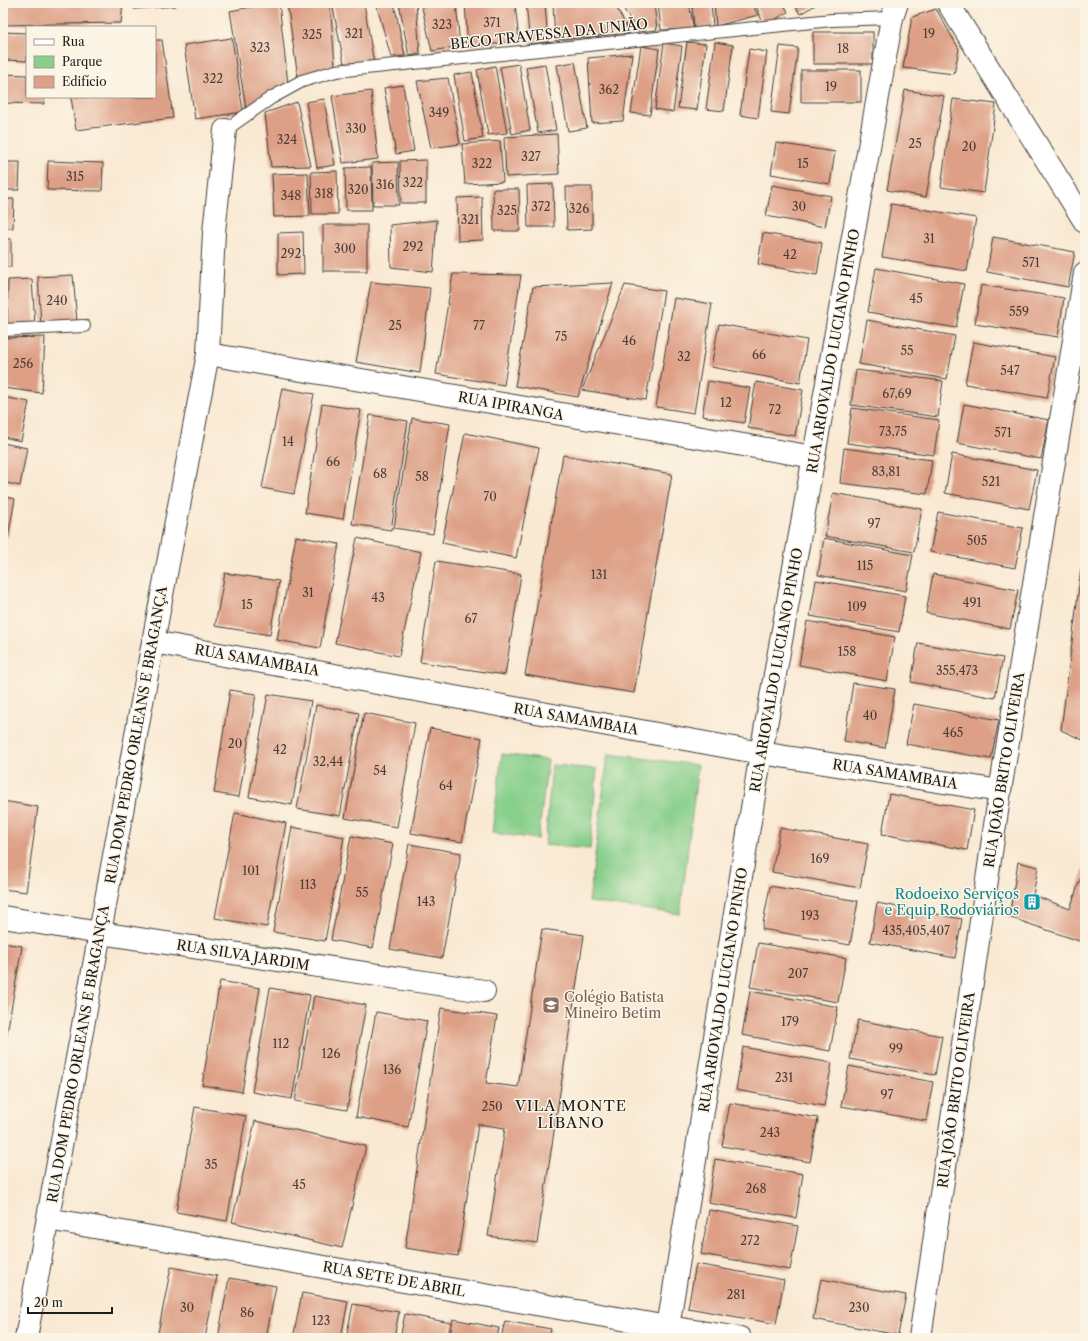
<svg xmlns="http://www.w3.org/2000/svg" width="1088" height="1341" viewBox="0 0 1088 1341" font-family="'Libre Caslon Text',serif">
<rect width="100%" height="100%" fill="#fcf5e5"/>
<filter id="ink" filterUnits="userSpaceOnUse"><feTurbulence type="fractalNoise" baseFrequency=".025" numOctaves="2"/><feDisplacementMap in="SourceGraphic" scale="8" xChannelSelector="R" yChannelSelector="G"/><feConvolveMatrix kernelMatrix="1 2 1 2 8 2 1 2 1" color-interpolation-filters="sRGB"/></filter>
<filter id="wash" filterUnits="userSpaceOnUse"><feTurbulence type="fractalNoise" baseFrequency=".012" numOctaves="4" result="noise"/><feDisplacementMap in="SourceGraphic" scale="16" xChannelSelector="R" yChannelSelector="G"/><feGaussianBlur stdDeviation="0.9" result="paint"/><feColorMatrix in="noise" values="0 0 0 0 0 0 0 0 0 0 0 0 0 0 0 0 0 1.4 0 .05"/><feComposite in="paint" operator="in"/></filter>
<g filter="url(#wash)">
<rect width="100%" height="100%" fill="#f9e9d3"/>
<g fill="#87cf8b" stroke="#527654">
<path d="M502,754l46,6 -10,79 -46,-6z"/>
<path d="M608,754l90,11 -18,149 -91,-12z"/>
<path d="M552,765l45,4 -7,80 -45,-4z"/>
</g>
<g id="blocks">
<g fill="#dd9f85">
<path d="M7,3h116l-2,20 -118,2v-9z"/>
<path d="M133,3h43v3l-42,3z"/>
<path d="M273,3h6l9,81 -42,24 -16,-97z"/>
<path d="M287,3h43l5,62 -37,12z"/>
<path d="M332,3h32l10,61 -30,-1z"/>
<path d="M376,3h18l11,53 -14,1z"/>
<path d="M399,3h17l4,51 -11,2z"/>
<path d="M421,3h35l4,43 -28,5z"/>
<path d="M465,3h50l4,38 -51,6z"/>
<path d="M526,3h19l3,39 -18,2z"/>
<path d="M553,3h61l16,30 -75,7z"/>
<path d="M620,3h34l3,27 -19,2z"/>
<path d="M658,3h31l5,26 -33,1z"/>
<path d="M692,3h19l2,24 -19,1z"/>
<path d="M714,3h38l6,12 -42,11z"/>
<path d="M755,3h28l5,9 -24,14z"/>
<path d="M794,3h25l-19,11z"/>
<path d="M936,9l23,40 -5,25 -51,-6 9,-51z"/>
<path d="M3,32l24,1v28l-24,-1z"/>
<rect x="813" y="32" width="60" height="32"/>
<path d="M232,38l11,74 -48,7 -11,-74z"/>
<path d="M155,40h7l11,78 -97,12 -5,-33h84z"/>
<path d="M687,42l19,2 -9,66 -19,-2z"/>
<path d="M715,42l18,3 -9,66 -18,-2z"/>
<path d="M664,43l18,3 -9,66 -18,-3z"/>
<path d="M641,46l18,3 -9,66 -19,-2z"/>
<path d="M780,46l18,2 -9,66 -18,-2z"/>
<path d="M749,49l18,3 -9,66 -18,-3z"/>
<path d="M632,54l-9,67 -31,2 -4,-65z"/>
<path d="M575,62l12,66 -19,3 -11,-66z"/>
<path d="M519,64l11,66 -18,4 -12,-67z"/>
<path d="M545,64l11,66 -18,3 -12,-66z"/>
<path d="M495,66l12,67 -19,2 -11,-65z"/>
<rect x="801" y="70" width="60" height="32"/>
<path d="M472,72l11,66 -18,3 -11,-66z"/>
<path d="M3,74l24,1v22h17v7l-41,-1z"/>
<path d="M448,78l12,66 -29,4 -14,-67z"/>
<path d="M403,85l11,66 -18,3 -12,-66z"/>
<path d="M905,90l39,6 -18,101 -39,-7z"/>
<path d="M371,91l7,68 -35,4 -11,-67z"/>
<path d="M324,99l11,66 -18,3 -11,-66z"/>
<path d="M953,99l43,5 -12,89 -43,-6z"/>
<path d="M297,102l14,64 -40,1 -6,-54z"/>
<path d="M557,134l2,40 -53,3 -2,-40z"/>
<path d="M500,141l3,41 -38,2 -3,-40z"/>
<path d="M776,143l59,9 -5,32 -59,-10z"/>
<path d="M426,160v43h-25l-1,-42z"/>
<path d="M48,161l55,2 -1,28 -55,-1z"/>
<path d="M3,162h17l-1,28h-16z"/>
<path d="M398,162l1,43h-26l-1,-42z"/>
<path d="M371,167l1,43h-26l-1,-42z"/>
<path d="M337,171l1,43h-26l-1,-42z"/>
<path d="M308,173l2,43 -36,1 -2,-43z"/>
<path d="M553,184l1,43h-26l-1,-42z"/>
<path d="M772,185l59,11 -6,31 -59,-11z"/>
<path d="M566,187h26v42l-25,1z"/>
<path d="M493,189h26l1,42h-26z"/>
<path d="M482,197l1,43 -25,1 -1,-43z"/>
<path d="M3,199h11l-1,29h-10z"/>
<path d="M891,204l85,14 -9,53 -85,-14z"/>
<path d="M437,220l-4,52 -42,-5 -1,-42z"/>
<rect x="323" y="225" width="44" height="46"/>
<path d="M303,232l1,42 -26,1v-42z"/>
<path d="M763,233l59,10 -5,32 -59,-11z"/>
<path d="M993,237l82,15 -7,35 -81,-15z"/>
<rect x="3" y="239" width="8" height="28"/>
<path d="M876,268l88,16 -8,44 -88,-16z"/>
<path d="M453,274l68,1 -17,110 -68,-11z"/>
<path d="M73,275l4,47 -36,2 -3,-47z"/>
<path d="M32,279l3,46 -28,1 1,-46z"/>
<path d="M371,282l59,6 -10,85 -64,-11z"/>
<path d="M613,283l-35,114 -63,-11 18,-99z"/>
<path d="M625,285l39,6 -18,109 -64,-10z"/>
<path d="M981,285l83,13 -6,39 -83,-13z"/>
<path d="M674,298l38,6 -18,109 -38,-6z"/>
<path d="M867,320l88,16 -8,43 -88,-15z"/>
<path d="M719,324l88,16 -7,43 -89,-16z"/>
<path d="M45,337l-3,56 -39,-5v-50z"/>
<path d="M973,342l82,15 -8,41 -82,-14z"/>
<path d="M856,370l87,11 -5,36 -87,-12z"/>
<path d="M708,381l42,7 -6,35 -42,-7z"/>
<path d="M756,382l47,8 -8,46 -47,-8z"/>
<path d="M282,388l32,6 -20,100 -32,-6z"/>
<path d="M3,397l26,5 -8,39 -18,-4z"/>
<path d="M322,404l39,6 -18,109 -38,-6z"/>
<path d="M964,404l85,16 -8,39 -84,-16z"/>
<path d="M852,408l87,12 -5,35 -87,-12z"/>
<path d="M370,415l38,6 -17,109 -39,-6z"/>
<path d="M412,418l38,6 -17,110 -39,-6z"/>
<path d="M465,433l74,15 -23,110 -74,-15z"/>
<path d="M3,443l24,5 -7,38 -17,-4z"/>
<path d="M844,448l88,12 -5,34 -87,-11z"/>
<path d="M952,454l85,16 -8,39 -84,-16z"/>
<path d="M563,455l109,19 -38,219 -109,-18z"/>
<path d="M833,493l89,16 -8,43 -89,-16z"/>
<path d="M3,496l12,3 -7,38 -5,-1z"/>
<path d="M938,512l85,16 -8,40 -85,-16z"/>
<path d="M296,536l43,8 -19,104 -43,-8z"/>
<path d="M357,538l64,14 -22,104 -64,-13z"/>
<path d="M824,538l89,17 -7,36 -88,-16z"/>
<path d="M1084,546h1v195l-24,-11z"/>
<path d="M3,549h3l-2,15h-1z"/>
<path d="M436,561l85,13 -16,101 -85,-13z"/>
<path d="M225,573l54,8 -9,54 -55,-9z"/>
<path d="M933,574l85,16 -8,39 -84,-16z"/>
<path d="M816,580l89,16 -6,36 -89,-16z"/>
<path d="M807,621l88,16 -8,44 -88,-16z"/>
<path d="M918,643l85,15 -8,40 -84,-16z"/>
<path d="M853,683l42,6 -10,59 -41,-7z"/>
<path d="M230,690l26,4 -17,103 -25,-4z"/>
<path d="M268,694l43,7 -19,104 -43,-8z"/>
<path d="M914,704l85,16 -8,39 -85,-15z"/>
<path d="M316,705l43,8 -19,103 -43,-7z"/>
<path d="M364,713l51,10 -18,104 -52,-9z"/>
<path d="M430,728l52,10 -20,104 -51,-9z"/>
<path d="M889,794l85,16 -7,40 -85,-16z"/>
<path d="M3,801l35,6 -12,85 -23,-3z"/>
<path d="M235,813l51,10 -19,104 -52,-9z"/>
<path d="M292,827l52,10 -19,104 -52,-9z"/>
<path d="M780,828l88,16 -8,44 -88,-16z"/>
<path d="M351,836l42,8 -20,104 -42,-8z"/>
<path d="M409,844l52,9 -19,105 -52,-9z"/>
<path d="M1018,862l20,5 -5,28 37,14 15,-44v78l-76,-26z"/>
<path d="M770,886l88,15 -8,44 -88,-16z"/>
<path d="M877,903l85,16 -7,39 -85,-16z"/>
<path d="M542,929l42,6 -47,308 -49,-7 17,-108 -27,-4 -20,132 -53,-8 36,-240 56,8 -11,67 32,4z"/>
<path d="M3,943l19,3 -16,93h-3z"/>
<path d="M758,943l88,15 -8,44 -88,-15z"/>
<path d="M220,981l40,7 -18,104 -40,-7z"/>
<path d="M270,988l40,7 -18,104 -40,-7z"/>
<path d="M750,991l88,16 -8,44 -88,-16z"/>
<path d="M314,996l52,9 -19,105 -52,-9z"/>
<path d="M376,1012l51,9 -19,106 -52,-10z"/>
<path d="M858,1020l84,16 -7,39 -85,-16z"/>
<path d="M743,1047l89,16 -8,43 -88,-16z"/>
<path d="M849,1066l84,16 -7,39 -85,-15z"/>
<path d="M730,1103l88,15 -8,44 -88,-16z"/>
<path d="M195,1107l51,9 -19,105 -51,-9z"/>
<path d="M255,1121l111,25 -24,102 -110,-26z"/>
<path d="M715,1159l88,15 -7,44 -88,-15z"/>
<path d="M709,1210l89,16 -8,44 -89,-16z"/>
<path d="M696,1264l88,16 -8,44 -88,-16z"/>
<path d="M171,1267l46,9 -12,62h-48z"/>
<path d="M229,1278l47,8 -10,52h-48z"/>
<path d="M821,1279l85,16 -8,40 -85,-16z"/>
<path d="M302,1293l46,8 -7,37h-48z"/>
<path d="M353,1304l46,8 -5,26h-48z"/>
<path d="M405,1314l46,9 -3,15h-48z"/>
<path d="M453,1319l46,9 -2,10h-47z"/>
<path d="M505,1321l46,8 -2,9h-48z"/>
</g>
</g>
</g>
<g filter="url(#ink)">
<use href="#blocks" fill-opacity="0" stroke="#3d3b37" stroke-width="1"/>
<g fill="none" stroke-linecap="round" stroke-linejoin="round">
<g stroke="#3d3b37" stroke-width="14">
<g id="lane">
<path d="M225,130l46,-32 31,-17 34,-10 496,-51 60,-2"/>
<path d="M3,330l81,-4"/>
</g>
</g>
<g stroke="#3d3b37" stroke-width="24">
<g id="street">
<path d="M208,354l606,103"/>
<path d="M153,642l608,111 239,38"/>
<path d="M3,917l97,16 384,58"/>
<path d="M48,1219l620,108 72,11"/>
<path d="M26,1338l127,-696 55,-288 6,-122 11,-102"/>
</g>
</g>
<g stroke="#3d3b37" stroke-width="24">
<g id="secondary">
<path d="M948,3l137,219"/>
<path d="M662,1338l6,-11 93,-574 131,-735 5,-15"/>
<path d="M920,1338l80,-547 85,-518"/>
</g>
</g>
<use href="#lane" stroke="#fff" stroke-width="12"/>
<use href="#street" stroke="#fff" stroke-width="22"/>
<use href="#secondary" stroke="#fff" stroke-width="22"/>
</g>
</g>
<defs>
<g id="building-square" transform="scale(0.9)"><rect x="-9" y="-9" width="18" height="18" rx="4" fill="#0f9aa8" stroke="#fcf5e5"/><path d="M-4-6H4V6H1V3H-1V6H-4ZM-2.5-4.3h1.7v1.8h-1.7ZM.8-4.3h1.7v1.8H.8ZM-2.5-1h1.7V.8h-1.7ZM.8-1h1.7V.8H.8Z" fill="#fff"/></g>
<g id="school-square" transform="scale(0.9)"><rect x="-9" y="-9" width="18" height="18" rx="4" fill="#8d6e63" stroke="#fcf5e5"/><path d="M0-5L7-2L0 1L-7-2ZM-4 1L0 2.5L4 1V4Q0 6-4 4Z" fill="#fff"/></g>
</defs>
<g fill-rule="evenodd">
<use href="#building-square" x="1032" y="902"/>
<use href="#school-square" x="551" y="1005"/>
</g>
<g text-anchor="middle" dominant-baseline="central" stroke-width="3" stroke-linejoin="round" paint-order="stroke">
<g font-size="12" fill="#4c3d36">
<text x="492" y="22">371</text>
<text x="442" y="24">323</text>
<text x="354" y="33">321</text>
<text x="929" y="33">19</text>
<text x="312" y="34">325</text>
<text x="260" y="47">323</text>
<text x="843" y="48">18</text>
<text x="213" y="78">322</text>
<text x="831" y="86">19</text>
<text x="609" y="89">362</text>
<text x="439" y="112">349</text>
<text x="356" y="128">330</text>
<text x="287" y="139">324</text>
<text x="915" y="143">25</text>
<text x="969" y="146">20</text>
<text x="531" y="156">327</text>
<text x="482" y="163">322</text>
<text x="803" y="163">15</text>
<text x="75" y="176">315</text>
<text x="413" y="182">322</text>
<text x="385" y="184">316</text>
<text x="358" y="189">320</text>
<text x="324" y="193">318</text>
<text x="291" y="195">348</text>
<text x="541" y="206">372</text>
<text x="799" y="206">30</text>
<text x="579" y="208">326</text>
<text x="507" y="210">325</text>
<text x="470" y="219">321</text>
<text x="929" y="238">31</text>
<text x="413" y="246">292</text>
<text x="345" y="248">300</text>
<text x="291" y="253">292</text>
<text x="790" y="254">42</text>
<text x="1031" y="262">571</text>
<text x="916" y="298">45</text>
<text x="57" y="300">240</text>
<text x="1019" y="311">559</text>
<text x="395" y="325">25</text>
<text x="479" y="325">77</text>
<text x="561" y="336">75</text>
<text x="629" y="340">46</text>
<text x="907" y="350">55</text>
<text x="759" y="354">66</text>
<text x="684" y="356">32</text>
<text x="23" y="363">256</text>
<text x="1010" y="370">547</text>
<text x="897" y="393">67,69</text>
<text x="726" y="402">12</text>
<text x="775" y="409">72</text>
<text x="893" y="431">73,75</text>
<text x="1003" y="432">571</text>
<text x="288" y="441">14</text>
<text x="333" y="461">66</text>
<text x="886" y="471">83,81</text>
<text x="380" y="473">68</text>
<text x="422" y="476">58</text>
<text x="991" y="481">521</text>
<text x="490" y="496">70</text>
<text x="874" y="523">97</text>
<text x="977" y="540">505</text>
<text x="865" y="565">115</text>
<text x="599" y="574">131</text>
<text x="308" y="592">31</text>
<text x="378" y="597">43</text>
<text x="972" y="602">491</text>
<text x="247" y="604">15</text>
<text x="857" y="606">109</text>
<text x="471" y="618">67</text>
<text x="847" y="651">158</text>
<text x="957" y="670">355,473</text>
<text x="870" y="715">40</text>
<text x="953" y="732">465</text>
<text x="235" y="743">20</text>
<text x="280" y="749">42</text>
<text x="328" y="761">32,44</text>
<text x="380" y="770">54</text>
<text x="446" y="785">64</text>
<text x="820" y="858">169</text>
<text x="251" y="870">101</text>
<text x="308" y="884">113</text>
<text x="362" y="892">55</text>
<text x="426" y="901">143</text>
<text x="810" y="915">193</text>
<text x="916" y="930">435,405,407</text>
<text x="798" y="973">207</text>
<text x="790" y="1021">179</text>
<text x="281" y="1043">112</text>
<text x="896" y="1048">99</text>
<text x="331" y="1053">126</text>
<text x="392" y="1069">136</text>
<text x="784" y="1077">231</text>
<text x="887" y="1094">97</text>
<text x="492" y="1106">250</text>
<text x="770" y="1132">243</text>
<text x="211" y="1164">35</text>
<text x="299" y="1184">45</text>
<text x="756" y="1188">268</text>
<text x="750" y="1240">272</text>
<text x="736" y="1294">281</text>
<text x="187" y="1307">30</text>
<text x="859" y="1307">230</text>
<text x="247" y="1312">86</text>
<text x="321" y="1320">123</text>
</g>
<g font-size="14" fill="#1c1c1c" stroke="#fcf5e5">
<text transform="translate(549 34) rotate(-6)">BECO TRAVESSA DA UNIÃO</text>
<text transform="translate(833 351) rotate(-80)">RUA ARIOVALDO LUCIANO PINHO</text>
<text transform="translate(511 406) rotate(10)">RUA IPIRANGA</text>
<text transform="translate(257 660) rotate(10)">RUA SAMAMBAIA</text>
<text transform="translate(776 670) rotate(-80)">RUA ARIOVALDO LUCIANO PINHO</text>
<text transform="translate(576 719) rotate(10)">RUA SAMAMBAIA</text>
<text transform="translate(136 735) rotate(-80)">RUA DOM PEDRO ORLEANS E BRAGANÇA</text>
<text transform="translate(1004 770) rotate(-81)">RUA JOÃO BRITO OLIVEIRA</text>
<text transform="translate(895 774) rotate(9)">RUA SAMAMBAIA</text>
<text transform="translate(243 955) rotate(9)">RUA SILVA JARDIM</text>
<text transform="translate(723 990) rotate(-81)">RUA ARIOVALDO LUCIANO PINHO</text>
<text transform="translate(78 1054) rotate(-80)">RUA DOM PEDRO ORLEANS E BRAGANÇA</text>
<text transform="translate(956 1090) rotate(-82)">RUA JOÃO BRITO OLIVEIRA</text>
<text transform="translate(394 1279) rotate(10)">RUA SETE DE ABRIL</text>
</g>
<g font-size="14" fill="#0d838f" stroke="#fcf5e5" text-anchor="end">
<text x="1019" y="894">Rodoeixo Serviços<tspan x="1019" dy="16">e Equip Rodoviários</tspan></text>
</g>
<g font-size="14" fill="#785e54" stroke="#fcf5e5" text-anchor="start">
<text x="564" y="997">Colégio Batista<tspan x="564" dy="16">Mineiro Betim</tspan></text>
</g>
<g font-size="15" letter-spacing="1" fill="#1c1c1c" stroke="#fcf5e5">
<text x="571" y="1105">VILA MONTE<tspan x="571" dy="17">LÍBANO</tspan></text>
</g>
</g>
<rect width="1088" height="1341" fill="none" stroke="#fcf5e5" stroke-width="16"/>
<rect x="26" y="26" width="130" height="72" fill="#fcf5e5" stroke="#a29e95"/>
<rect x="34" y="39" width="20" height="6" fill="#ffffff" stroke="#a29e95"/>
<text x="62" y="46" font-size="12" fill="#1c1c1c">Rua</text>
<rect x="34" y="56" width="20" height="12" fill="#87cf8b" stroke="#a29e95"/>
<text x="62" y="66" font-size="12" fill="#1c1c1c">Parque</text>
<rect x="34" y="76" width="20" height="12" fill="#dd9f85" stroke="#a29e95"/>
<text x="62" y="86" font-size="12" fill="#1c1c1c">Edifício</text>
<path d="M28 1307v6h84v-6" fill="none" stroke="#1c1c1c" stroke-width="2"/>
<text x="34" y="1307" font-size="12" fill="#1c1c1c" stroke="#fcf5e5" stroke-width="3" paint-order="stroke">20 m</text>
</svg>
